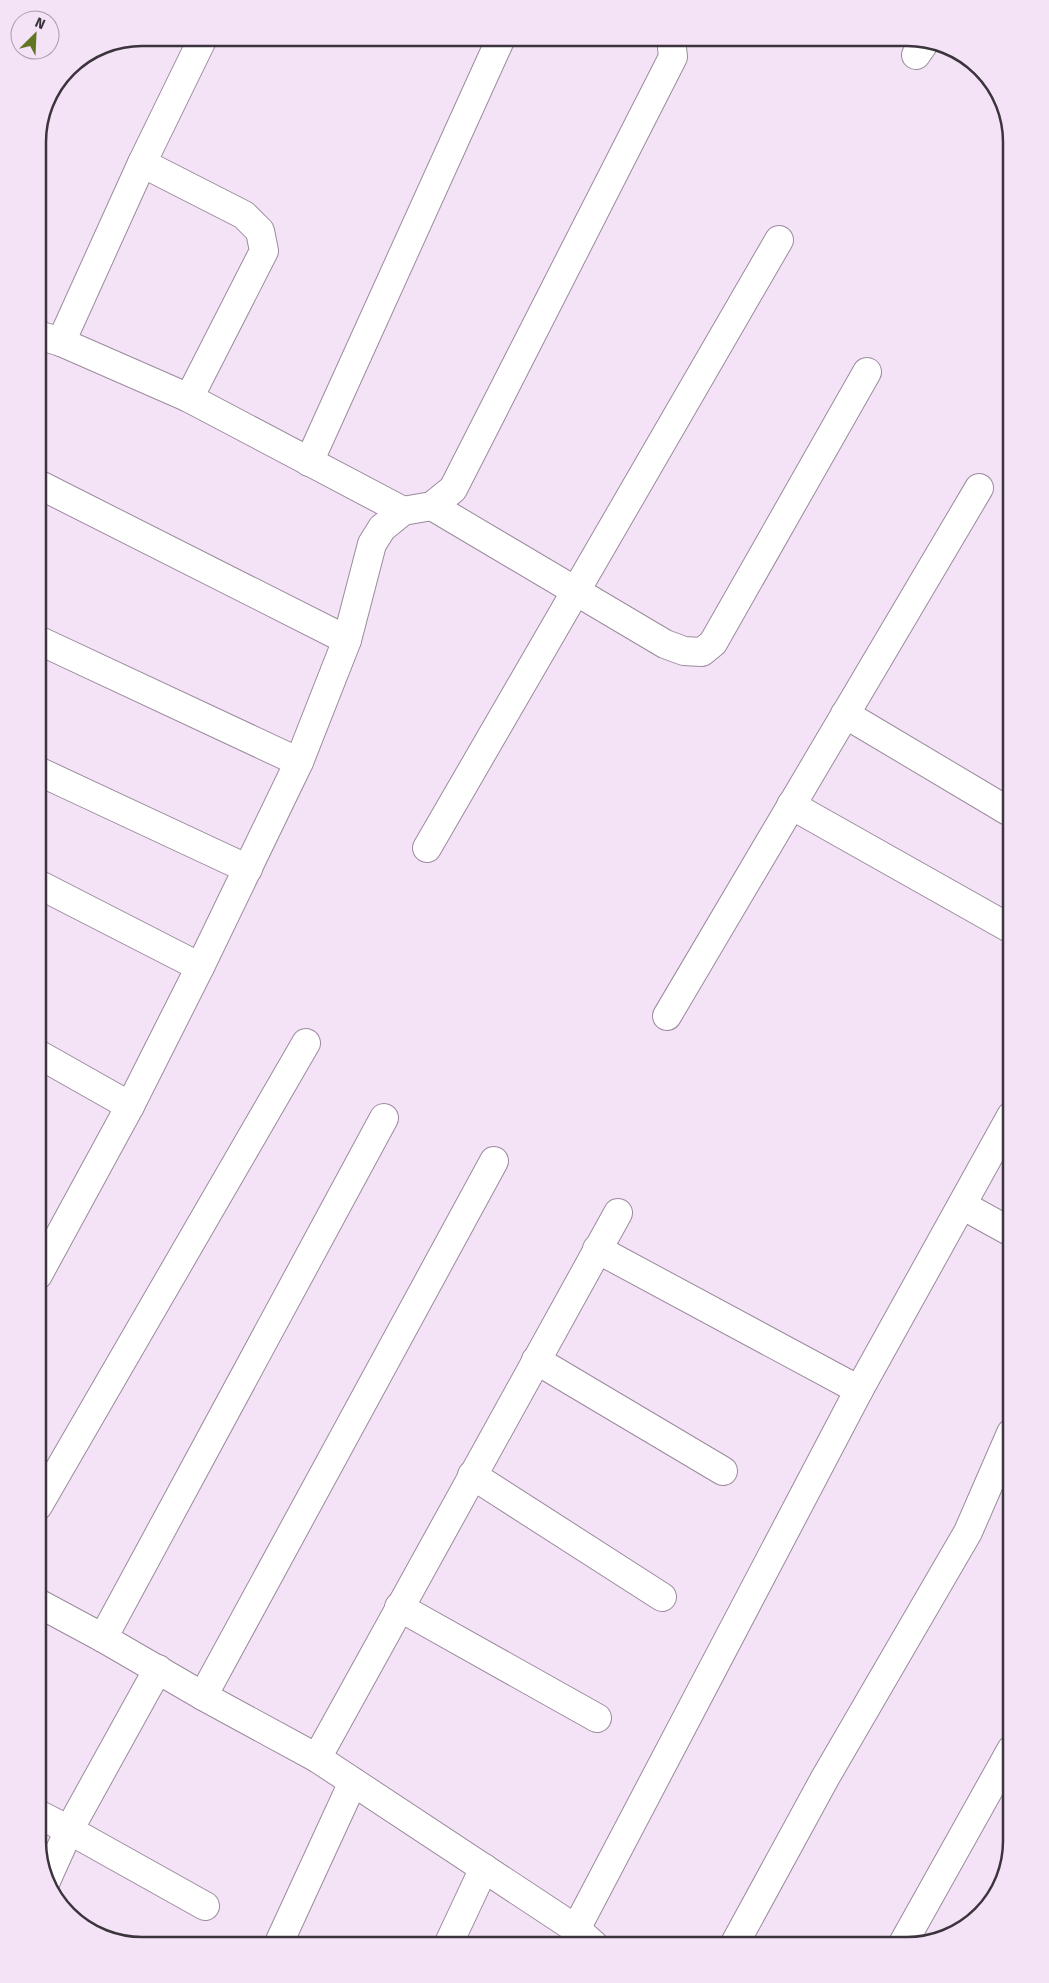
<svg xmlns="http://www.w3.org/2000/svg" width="1049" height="1983" viewBox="0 0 1049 1983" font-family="'Fira Sans',sans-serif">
<rect width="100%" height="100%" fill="#f4e2f6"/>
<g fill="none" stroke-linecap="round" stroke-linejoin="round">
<g stroke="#9b8b9d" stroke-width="30">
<g id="minor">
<path d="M916,55l9,-13"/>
<path d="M142,163l102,52 16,16 4,20 -75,147"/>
<path d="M38,335l23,7 128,56 214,113"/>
<path d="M61,342l81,-179 61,-125"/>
<path d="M309,462l192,-424"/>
<path d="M38,484l309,156"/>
<path d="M432,506l233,138 19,7 18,1 11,-9 154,-271"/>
<path d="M38,640l261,122"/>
<path d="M845,714l163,97"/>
<path d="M38,771l210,98"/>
<path d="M791,805l220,124"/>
<path d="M427,848l352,-608"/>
<path d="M38,884l162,83"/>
<path d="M667,1016l312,-528"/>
<path d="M38,1054l92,52"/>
<path d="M962,1205l49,27"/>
<path d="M597,1249l262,141"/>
<path d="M38,1275l92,-169 70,-139 99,-205 48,-122 25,-96 10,-16 21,-17 29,-5 21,-17 220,-432 -2,-19"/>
<path d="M536,1360l187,111"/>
<path d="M472,1475l190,122"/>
<path d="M38,1506l268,-463"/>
<path d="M38,1603l65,35 100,58 114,62 259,171 18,16"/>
<path d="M399,1607l198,111"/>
<path d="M103,1638l281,-520"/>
<path d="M203,1696l291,-535"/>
<path d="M317,1758l301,-545"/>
<path d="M38,1814l31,16 136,76"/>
<path d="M46,1881l23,-51 89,-161"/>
<path d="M576,1929l283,-539 152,-274"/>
<path d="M278,1945l75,-163"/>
<path d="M448,1945l36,-77"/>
<path d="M734,1945l91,-167 143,-246 43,-99"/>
<path d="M902,1945l109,-195"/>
</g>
</g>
<use href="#minor" stroke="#fff" stroke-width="28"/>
</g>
<path d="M0 0H1049V1983H0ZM142 46H907A96 96 0 0 1 1003 142V1841A96 96 0 0 1 907 1937H142A96 96 0 0 1 46 1841V142A96 96 0 0 1 142 46Z" fill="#f4e2f6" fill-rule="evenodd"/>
<path fill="none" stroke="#3b343c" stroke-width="2.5" d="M142 46H907A96 96 0 0 1 1003 142V1841A96 96 0 0 1 907 1937H142A96 96 0 0 1 46 1841V142A96 96 0 0 1 142 46Z"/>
<g transform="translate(35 35) rotate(24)"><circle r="24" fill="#f4e2f6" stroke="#aa9cac"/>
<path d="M0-4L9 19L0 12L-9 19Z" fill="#617525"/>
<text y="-8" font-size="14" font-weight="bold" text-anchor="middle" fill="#3b343c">N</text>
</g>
</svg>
